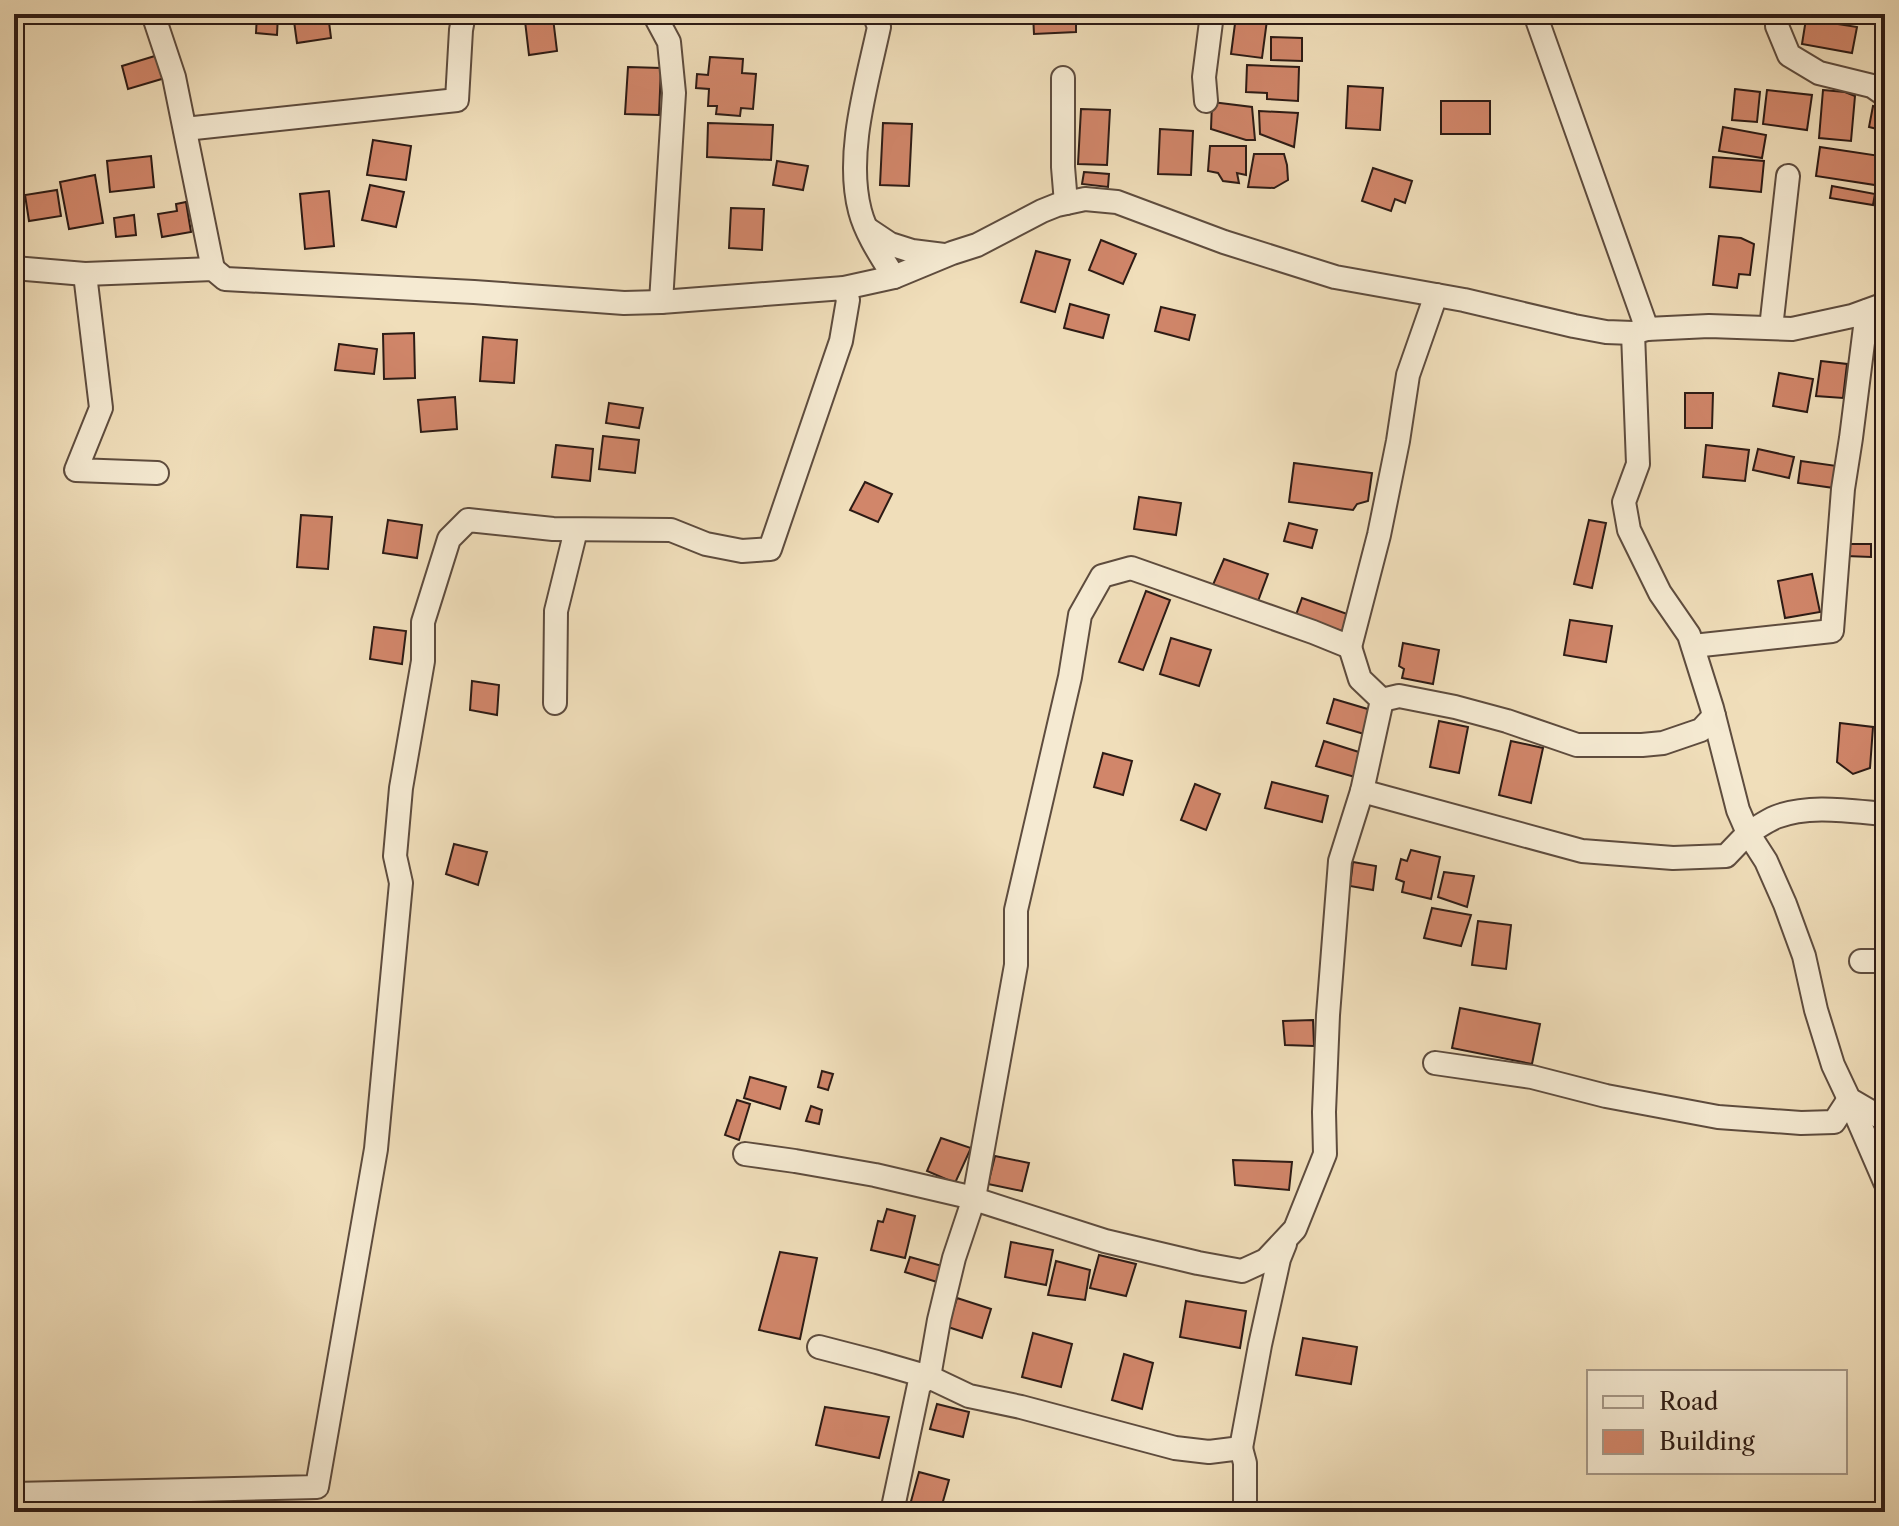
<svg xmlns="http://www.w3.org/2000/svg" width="1899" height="1526" viewBox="0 0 1899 1526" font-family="'Libre Caslon Text',serif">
<rect width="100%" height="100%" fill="#f0deba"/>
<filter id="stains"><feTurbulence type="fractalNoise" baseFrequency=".0025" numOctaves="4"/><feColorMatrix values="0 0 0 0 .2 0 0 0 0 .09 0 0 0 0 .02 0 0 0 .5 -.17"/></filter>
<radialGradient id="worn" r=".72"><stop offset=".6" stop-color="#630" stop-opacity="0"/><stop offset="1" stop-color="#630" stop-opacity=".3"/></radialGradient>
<g fill="#d1866a" stroke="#2d1b15" stroke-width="2">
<path d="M257,14h21l-1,21 -21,-2z"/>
<path d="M293,14h35l3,24 -34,5z"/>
<path d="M1033,14h43v18l-42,2z"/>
<path d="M1127,14h35v9l-35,-1z"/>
<path d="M1236,16l31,4 -5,38 -31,-4z"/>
<path d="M553,18l4,33 -28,4 -4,-34z"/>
<path d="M1806,19l51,8 -5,26 -50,-9z"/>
<path d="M1271,37l31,1v23l-31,-1z"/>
<path d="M158,55l7,23 -37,11 -6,-23z"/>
<path d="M710,57l33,2 -1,14 14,1 -3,35 -12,-1 -1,8 -24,-2 1,-8h-9l1,-17 -13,-1 1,-14 11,1z"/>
<path d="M1247,65l52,2 -1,34 -31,-2v-6l-21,-1z"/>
<path d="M628,67l33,1 -2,47 -34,-1z"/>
<path d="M1348,86l35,2 -3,42 -34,-2z"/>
<path d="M1735,89l25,3 -3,30 -25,-2z"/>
<path d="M1767,90l45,5 -5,35 -44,-6z"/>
<path d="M1823,90l22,2 10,4 -4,45 -32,-3z"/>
<rect x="1441" y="101" width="49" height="33"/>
<path d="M1212,102l40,5 3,33h-9l-35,-11z"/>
<path d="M1873,106l12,2v23l-16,-4z"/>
<path d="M1081,109l29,1 -3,55 -29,-1z"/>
<path d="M1259,111l39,2 -4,34 -34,-13z"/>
<path d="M708,123l65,2 -2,35 -64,-3z"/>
<path d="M883,123l29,1 -3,62 -29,-1z"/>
<path d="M1723,127l43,8 -4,23 -43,-7z"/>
<path d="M1160,129l33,2 -2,44 -33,-1z"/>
<path d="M373,140l38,6 -5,34 -39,-5z"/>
<path d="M1210,146h36v29l-9,-2 2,10 -16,-2 -5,-8 -10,-2z"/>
<path d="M1820,147l60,9 -5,29 -59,-9z"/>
<path d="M1254,154h30l3,11 1,15 -14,8 -26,-1z"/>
<path d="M151,156l3,31 -44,5 -3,-31z"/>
<path d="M1713,157l51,4 -3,31 -51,-5z"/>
<path d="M777,161l31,5 -5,24 -30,-5z"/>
<path d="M1373,168l39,13 -7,22 -10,-4 -4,12 -29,-10z"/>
<path d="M1084,172l25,2 -1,13 -26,-3z"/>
<path d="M95,175l8,48 -34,6 -9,-47z"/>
<path d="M370,185l34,7 -8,35 -34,-7z"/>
<path d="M1832,186l43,8 -2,11 -43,-7z"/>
<path d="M57,190l4,26 -32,5 -4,-26z"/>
<path d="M329,191l5,55 -29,3 -5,-55z"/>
<path d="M186,202l5,30 -29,5 -4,-23 19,-3 -1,-7z"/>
<path d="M731,208l33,1 -2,41 -33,-2z"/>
<path d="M134,215l2,20 -20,2 -2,-19z"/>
<path d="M1719,236l22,2 13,6 -4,31 -11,-1 -2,14 -24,-3z"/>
<path d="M1101,240l35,14 -13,30 -34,-14z"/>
<path d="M1036,251l34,9 -15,52 -34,-10z"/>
<path d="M1070,304l39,11 -6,23 -39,-10z"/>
<path d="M1161,307l34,8 -6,25 -34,-9z"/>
<path d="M414,333l1,45 -31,1 -1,-45z"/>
<path d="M483,337l34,3 -3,43 -34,-2z"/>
<path d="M339,344l38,5 -3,25 -39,-4z"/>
<path d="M1821,361l26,3 -4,34 -27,-2z"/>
<path d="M1779,373l34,6 -6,33 -34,-6z"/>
<path d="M1685,393h28l-1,35h-27z"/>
<path d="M455,397l2,32 -36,3 -3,-32z"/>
<path d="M609,403l34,5 -4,20 -33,-5z"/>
<path d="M603,436l36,4 -4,33 -36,-4z"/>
<path d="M556,445l37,4 -3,32 -38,-4z"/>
<path d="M1706,445l43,5 -4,31 -42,-4z"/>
<path d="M1758,449l36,8 -5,21 -36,-8z"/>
<path d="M1801,461l36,5 -3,22 -36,-5z"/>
<path d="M1294,463l78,10 -4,28 -11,3 -4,6 -64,-8z"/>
<path d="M865,482l27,12 -14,28 -28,-12z"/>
<path d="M1139,497l42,6 -5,32 -42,-6z"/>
<path d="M301,515l31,2 -4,52 -31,-2z"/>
<path d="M388,520l34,5 -5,33 -34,-5z"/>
<path d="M1589,520l17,3 -14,65 -18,-4z"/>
<path d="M1289,523l28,7 -5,18 -28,-7z"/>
<path d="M1845,544h26v13l-25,-1z"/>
<path d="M1224,559l44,15 -10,27 -46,-14z"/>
<path d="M1812,574l8,38 -35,6 -7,-37z"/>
<path d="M1146,591l24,9 -27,70 -24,-8z"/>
<path d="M1302,598l51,18 -6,17 -51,-18z"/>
<path d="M1570,620l42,6 -6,36 -42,-7z"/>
<path d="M374,627l32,4 -4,33 -32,-5z"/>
<path d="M1171,638l40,12 -12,36 -39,-12z"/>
<path d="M1403,643l36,7 -6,34 -31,-6 2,-9 -5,-3z"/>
<path d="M472,681l27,4 -2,30 -27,-5z"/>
<path d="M1334,699l37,11 -7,24 -37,-11z"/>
<path d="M1439,721l29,6 -9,46 -29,-6z"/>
<path d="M1840,723l33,4 -3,41 -17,6 -16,-12z"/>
<path d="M1879,725h6v31l-9,-1z"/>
<path d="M1324,741l38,12 -7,24 -39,-11z"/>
<path d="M1511,741l32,7 -12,55 -32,-8z"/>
<path d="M1103,753l29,8 -9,34 -29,-8z"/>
<path d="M1272,782l56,14 -6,26 -57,-14z"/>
<path d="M1195,784l25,10 -14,36 -25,-10z"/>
<path d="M454,844l33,8 -9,33 -32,-11z"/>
<path d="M1411,850l29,7 -9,42 -29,-7 2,-10 -8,-3 5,-20 6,2z"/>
<path d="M1353,862l23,4 -3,24 -23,-4z"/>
<path d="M1444,872l30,4 -7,31 -29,-10z"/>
<path d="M1432,908l39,7 -10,31 -37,-8z"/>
<path d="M1478,921l33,4 -5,44 -34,-4z"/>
<path d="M1460,1008l80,16 -8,40 -80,-16z"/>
<path d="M1313,1020l1,26 -29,-1 -2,-24z"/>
<path d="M822,1071l11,3 -5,16 -10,-3z"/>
<path d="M750,1077l36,10 -6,22 -36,-11z"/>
<path d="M737,1100l13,4 -11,36 -14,-5z"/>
<path d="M811,1106l11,4 -3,14 -13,-3z"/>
<path d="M941,1138l30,10 -16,35 -28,-12z"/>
<path d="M995,1156l34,7 -7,28 -34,-7z"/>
<path d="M1233,1160l59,2 -3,28 -54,-5z"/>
<path d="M887,1209l28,7 -10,42 -34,-8 7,-29 5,1z"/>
<path d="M1011,1242l42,8 -7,35 -41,-8z"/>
<path d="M780,1252l37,6 -17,81 -41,-9z"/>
<path d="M1099,1255l37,9 -10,32 -36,-8z"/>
<path d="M910,1257l32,9 -5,16 -32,-10z"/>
<path d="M1056,1261l34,9 -5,30 -37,-5z"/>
<path d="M957,1298l34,11 -9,29 -34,-11z"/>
<path d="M1186,1301l60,10 -6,37 -60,-11z"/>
<path d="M1033,1333l39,11 -11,43 -39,-10z"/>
<path d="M1303,1338l54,9 -6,37 -55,-9z"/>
<path d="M1124,1354l29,9 -11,46 -30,-9z"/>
<path d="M937,1404l32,8 -6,25 -33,-8z"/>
<path d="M825,1407l64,10 -10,41 -63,-13z"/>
<path d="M919,1472l30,8 -9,32 -30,-7z"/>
</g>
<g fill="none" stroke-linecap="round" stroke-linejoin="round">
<g stroke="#5e4c3e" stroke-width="26">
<g id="minor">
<path d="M153,14l21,63 39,192"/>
<path d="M654,14l15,28 5,51 -13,209"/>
<path d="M874,14l5,13c-12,56 -34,127 -19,184 6,23 21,45 34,66"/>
<path d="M1535,14l112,315"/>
<path d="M1778,14l-1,12 12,29 30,18 53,13 13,9"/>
<path d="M1063,78v89l3,36"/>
<path d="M1206,101l-2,-24 8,-63"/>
<path d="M185,129l272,-29 4,-70 3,-16"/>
<path d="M869,230l21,14 22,7 32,4"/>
<path d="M14,268l71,6 128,-5 12,10 249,13 150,11 37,-1 183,-14 50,-11 58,-24 25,-8 65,-34 15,-6 28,-6 32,3 107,40 111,35 129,23 110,26 32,6 27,1 14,-4 62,-3 83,3 60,-13 33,-12"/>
<path d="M85,274l16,134 -25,62 81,3"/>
<path d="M1771,328l17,-152"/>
<path d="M1693,646l139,-15 11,-142 8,-51 16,-127"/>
<path d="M1382,700l17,-4 56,11 52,14 70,24h65l21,-2 38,-13 13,-14"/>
<path d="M555,703l1,-92 20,-81"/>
<path d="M1362,791l220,60 91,7 53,-2 22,-23 -10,-23 -26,-102 -23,-73 -29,-42 -31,-63 -5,-28 14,-38 -5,-131"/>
<path d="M1885,814c-35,-3 -76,-10 -109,3 -10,4 -19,11 -28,16l18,28 19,43 19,52 12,54 17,55 16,34 36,21"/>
<path d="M1861,961h24"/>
<path d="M1435,1063l97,14 74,19 112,21 83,6 33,-1 15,-23"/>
<path d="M1849,1099l36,83"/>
<path d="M745,1154l50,7 80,14 90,21 140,45 93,22 44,8 24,-11 29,-31 30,-75 -1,-42 4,-97 12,-154 22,-70 20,-91 -22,-21 -10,-32"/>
<path d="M819,1347l58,15 52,15 10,-57 15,-62 20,-60 42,-233v-55l54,-233 10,-62 22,-39 29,-8 182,64 37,15 29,-112 19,-94 10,-66 28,-80"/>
<path d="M1241,1448l4,15v49"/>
<path d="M14,1494l303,-7 59,-338 25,-266 -6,-27 6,-68 22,-127v-39l26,-83 19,-19 85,9 118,1 35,14 36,7 28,-2 71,-208 7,-41 -4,-12"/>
<path d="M892,1512l27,-127 10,-8 40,19 52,11 154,41 34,4 32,-4 19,-103 19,-86 6,-15"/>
</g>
</g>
<use href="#minor" stroke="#f5ead2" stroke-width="22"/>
</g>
<rect width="1899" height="1526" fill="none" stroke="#f0deba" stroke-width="48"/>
<rect x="16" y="16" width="1867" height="1494" fill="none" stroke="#2d1b15" stroke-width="4"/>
<rect x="24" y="24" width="1851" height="1478" fill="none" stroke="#2d1b15" stroke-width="2"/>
<rect x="1587" y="1370" width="260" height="104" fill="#f5ead2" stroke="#a59786" stroke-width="2"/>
<rect x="1603" y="1396" width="40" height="12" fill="#f5ead2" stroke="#a59786" stroke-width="2"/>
<text x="1659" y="1410" font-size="24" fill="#2d1b15">Road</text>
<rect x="1603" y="1430" width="40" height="24" fill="#d1866a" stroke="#a59786" stroke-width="2"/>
<text x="1659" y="1450" font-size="24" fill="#2d1b15">Building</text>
<rect width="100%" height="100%" filter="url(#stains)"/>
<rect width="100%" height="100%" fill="url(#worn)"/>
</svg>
